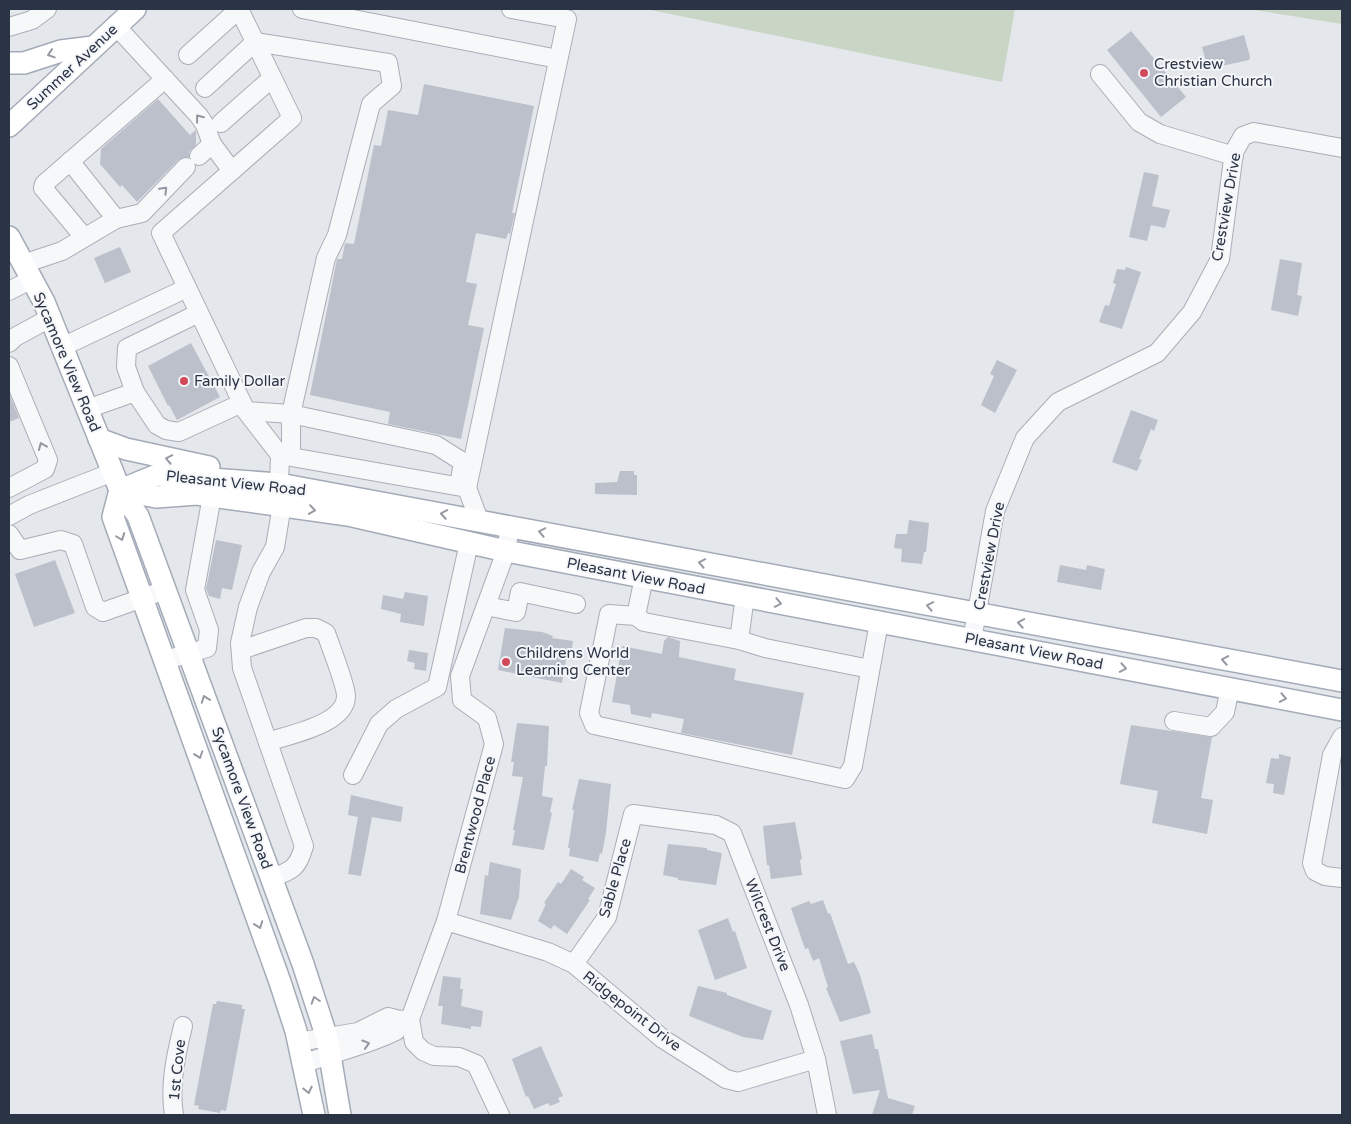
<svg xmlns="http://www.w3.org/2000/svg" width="1351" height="1124" font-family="'Varela Round',sans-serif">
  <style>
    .green { fill: #c9d6c5 }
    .building { fill: #bbc0ca }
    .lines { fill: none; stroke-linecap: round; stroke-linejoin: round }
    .minor-casing { stroke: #a9aeb7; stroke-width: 20 }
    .major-casing { stroke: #a3abb8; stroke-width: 24 }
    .minor { stroke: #f7f8fa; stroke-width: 18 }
    .major { stroke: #fff; stroke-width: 21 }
    .oneway { stroke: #959aa2 }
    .oneway2 { stroke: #9196a0 }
    .poi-dot { fill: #d1495b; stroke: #f4f6f9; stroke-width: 2 }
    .labels { text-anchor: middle; stroke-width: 4; stroke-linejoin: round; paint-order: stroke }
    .poi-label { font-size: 15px; fill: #2b3445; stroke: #f4f6f9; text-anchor: start }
    .street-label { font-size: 15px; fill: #2b3445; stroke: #f4f6f9 }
  </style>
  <rect width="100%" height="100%" fill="#e4e7ec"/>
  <g class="green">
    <polygon points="646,9 1015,9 1002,82"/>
    <polygon points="1248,9 1342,9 1342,24"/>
  </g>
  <g class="building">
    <polygon points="1131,31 1186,97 1161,117 1107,50"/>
    <polygon points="1244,35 1250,57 1249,60 1208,69 1202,47"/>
    <polygon points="424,84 534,106 512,213 515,213 510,234 508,233 506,239 476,233 466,282 477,284 468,325 484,328 461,439 388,424 390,412 310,395 337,259 342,259 345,243 354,244 374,145 381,146 388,110 418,115"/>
    <polygon points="158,99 190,135 196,130 196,145 189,152 189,157 178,160 137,202 122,185 120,187 100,164 101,149"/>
    <polygon points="1144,172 1159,175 1152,206 1170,210 1165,228 1151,225 1147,241 1129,237"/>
    <polygon points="120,247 131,272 105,283 94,258"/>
    <polygon points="1280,259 1302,263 1297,295 1302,296 1298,316 1271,310"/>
    <polygon points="1126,267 1141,272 1122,329 1099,322 1105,305 1109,306 1116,284 1113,283 1117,269 1125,270"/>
    <polygon points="191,343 220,397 177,420 169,405 168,406 148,366"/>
    <polygon points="997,360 1017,370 995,413 981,405 994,376 990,374"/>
    <polygon points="9,393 19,418 9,422"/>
    <polygon points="1131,410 1158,420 1154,431 1151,429 1139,459 1142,460 1137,471 1112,462"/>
    <polygon points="620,471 634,471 634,475 637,475 637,495 595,494 595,483 617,482"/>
    <polygon points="909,520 929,523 926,552 924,552 922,564 901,562 902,549 894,548 896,534 907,534"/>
    <polygon points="216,540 242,545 232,590 222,588 220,599 209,596 206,589"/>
    <polygon points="55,560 75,613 34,627 15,574"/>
    <polygon points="1060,565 1086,570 1087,565 1105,569 1101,590 1057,582"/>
    <polygon points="405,592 428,596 424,626 400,622 401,614 381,609 383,595 403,599"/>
    <polygon points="505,628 542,632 553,636 552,638 573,641 570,660 566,660 562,683 498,670"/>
    <polygon points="668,637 680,641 679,657 736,669 734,680 804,693 792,755 681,733 684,719 652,713 651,718 631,714 630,705 612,702 622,646 662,654 664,641"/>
    <polygon points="409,650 428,653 426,671 414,669 415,663 407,661"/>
    <polygon points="517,723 549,726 547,766 545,766 542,796 553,798 550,812 552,813 544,850 512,845 515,830 513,830 523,777 512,776 514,762 511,762"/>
    <polygon points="1131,725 1212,737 1201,798 1213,800 1207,834 1152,823 1158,791 1120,784"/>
    <polygon points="1279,754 1291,757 1284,795 1273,793 1274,784 1266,783 1271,758 1279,759"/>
    <polygon points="579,779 611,784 606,832 602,854 600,853 598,862 569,856 570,848 568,848 574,810 572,810"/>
    <polygon points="351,795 403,807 401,822 372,817 361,876 348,874 358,817 348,815"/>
    <polygon points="795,822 802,859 800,860 802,875 771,879 769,865 767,865 763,826"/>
    <polygon points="668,844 707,848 707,850 722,853 716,885 678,880 678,878 663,875"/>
    <polygon points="490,862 521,869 519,897 511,920 480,914 485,875 488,876"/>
    <polygon points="571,869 584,877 582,880 595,888 588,899 590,900 567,934 554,925 551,929 538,921 546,904 544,903 558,882 561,884"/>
    <polygon points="823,900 828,914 830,913 848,964 854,962 860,975 871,1013 840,1022 826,988 828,987 819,958 813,961 808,948 805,949 791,908 809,901 811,904"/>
    <polygon points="728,918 733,932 735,931 747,968 715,980 698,930"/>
    <polygon points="443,976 461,978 460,989 463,989 461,1006 483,1011 481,1027 471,1026 471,1029 441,1024 443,1006 438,1006"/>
    <polygon points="698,986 727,993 727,995 772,1011 763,1040 743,1037 689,1016"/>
    <polygon points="217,1001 242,1005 242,1009 245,1009 226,1111 221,1110 220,1113 198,1109 199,1106 194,1105 213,1004 216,1004"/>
    <polygon points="872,1034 875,1049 878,1049 888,1098 915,1106 912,1115 872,1115 880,1090 853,1094 840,1041"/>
    <polygon points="541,1046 563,1096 558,1098 560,1102 550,1106 548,1103 534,1109 528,1096 526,1097 512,1059"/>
  </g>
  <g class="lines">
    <g class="minor-casing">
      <g id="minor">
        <path d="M239,9L292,118L161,233L246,411L280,455L279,484L282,505L275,547L261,572L248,607L240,643L242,668L304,846C298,868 292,871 271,878"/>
        <polyline points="302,9 558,59"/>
        <polyline points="116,26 199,116 205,125 212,144 232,171"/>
        <polyline points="9,27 32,20 47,9"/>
        <polyline points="188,55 239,9"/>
        <polyline points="1100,74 1139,122 1160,134 1234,156"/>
        <polyline points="205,88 255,42 388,63 392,86 371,104 337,235 326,258 291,414 436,445 463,462 459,486"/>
        <polyline points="221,123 272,78"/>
        <polyline points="199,156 212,144"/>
        <polyline points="70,161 116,219"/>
        <polyline points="84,237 43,188 44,184 165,79"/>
        <polyline points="23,264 62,251 116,219 142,213 186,167"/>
        <polyline points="9,291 32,279"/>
        <polyline points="9,343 15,337 50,318"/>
        <polyline points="62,347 187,288"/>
        <polyline points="9,366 48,460 45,469 9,488"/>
        <polyline points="135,392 126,367 127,348 199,313"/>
        <polyline points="87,409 135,392 157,425 166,430 179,432 242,403"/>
        <polyline points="246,411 291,414 291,455"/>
        <polyline points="280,455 467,488 567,19 511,9"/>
        <polyline points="467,488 479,520"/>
        <polyline points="9,516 29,505 113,472"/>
        <polyline points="9,534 20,550 61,540 73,544 95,607 103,612 165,590"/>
        <polyline points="644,577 636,616 609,614 589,713 594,725 845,779 853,766 879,622"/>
        <polyline points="486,606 516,612 520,592 576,604"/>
        <polyline points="636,616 644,622 739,640 745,596"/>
        <polyline points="739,640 765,648 870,669"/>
        <polyline points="972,640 995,511 1025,438 1058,402 1157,353 1192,312 1220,259 1234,152 1243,136 1254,132 1342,148"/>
        <path d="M241,650L306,628H316L326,633C330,645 346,685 346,696C346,724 291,734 268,742"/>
        <polyline points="166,660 207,648 209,630 195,590 212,496"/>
        <polyline points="1174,721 1211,727 1225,712 1230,688"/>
        <polyline points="1342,737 1332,755 1312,863 1315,871 1325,876 1342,878"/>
        <polyline points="353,775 379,724 396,709 437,687 469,543"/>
        <polyline points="446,921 548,952 574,964 663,1039 726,1079 738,1082 816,1059"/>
        <polyline points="574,964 607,917 633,814 716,825 732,833 799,1005 816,1059 827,1115"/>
        <polyline points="410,1019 414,1042 423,1051 434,1056 459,1057 476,1064 500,1115"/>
        <polyline points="298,1042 358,1032 388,1017 399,1020 410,1019 446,921 494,744 487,718 462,700 460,676 506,551 510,526"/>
        <path d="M303,1064C334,1052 366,1046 396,1031L399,1020"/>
        <path d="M174,1115C169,1085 176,1055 183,1026"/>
      </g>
    </g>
    <g class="major-casing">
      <g id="major">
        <polyline points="9,63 24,63 61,51 93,47"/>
        <polyline points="9,126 135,9"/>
        <polyline points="9,237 44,302 120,490 138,516 303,964 327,1038 340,1115"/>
        <polyline points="99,439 126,449 209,467"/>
        <polyline points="120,490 157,475 279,484 1342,681"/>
        <polyline points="120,490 156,497 197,494 348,515 506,551 1342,710"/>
        <polyline points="120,490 113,517 280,982 296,1031 314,1115"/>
      </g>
    </g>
    <use href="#minor" class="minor"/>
    <use href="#major" class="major"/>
  </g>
  <defs><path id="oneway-chevron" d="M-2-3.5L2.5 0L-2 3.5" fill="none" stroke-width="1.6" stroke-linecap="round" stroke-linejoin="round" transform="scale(1.25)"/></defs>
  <g class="oneway">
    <use href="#oneway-chevron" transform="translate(51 54) rotate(162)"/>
    <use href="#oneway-chevron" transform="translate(169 459) rotate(-169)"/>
    <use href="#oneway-chevron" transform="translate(312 510) rotate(8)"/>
    <use href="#oneway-chevron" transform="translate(444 514) rotate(-170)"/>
    <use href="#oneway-chevron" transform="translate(542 532) rotate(-169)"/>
    <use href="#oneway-chevron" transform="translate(121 537) rotate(69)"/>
    <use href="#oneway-chevron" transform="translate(702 563) rotate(-169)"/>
    <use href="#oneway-chevron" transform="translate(778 603) rotate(11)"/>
    <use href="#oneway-chevron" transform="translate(930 606) rotate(-169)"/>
    <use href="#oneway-chevron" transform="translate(1021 623) rotate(-170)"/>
    <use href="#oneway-chevron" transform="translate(1225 660) rotate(-170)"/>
    <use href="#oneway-chevron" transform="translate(1123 668) rotate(11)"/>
    <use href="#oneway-chevron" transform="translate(1283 698) rotate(11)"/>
    <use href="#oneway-chevron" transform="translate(205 699) rotate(-110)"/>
    <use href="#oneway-chevron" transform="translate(199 755) rotate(71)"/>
    <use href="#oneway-chevron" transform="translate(259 925) rotate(70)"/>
    <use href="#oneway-chevron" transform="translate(315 1000) rotate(-108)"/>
    <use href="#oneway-chevron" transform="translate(308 1090) rotate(78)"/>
  </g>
  <g class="oneway2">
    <use href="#oneway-chevron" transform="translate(199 118) rotate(-128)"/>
    <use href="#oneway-chevron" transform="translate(164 190) rotate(-46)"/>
    <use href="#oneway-chevron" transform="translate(42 446) rotate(-113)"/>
    <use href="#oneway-chevron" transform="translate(366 1044) rotate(-17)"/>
  </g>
  <g class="poi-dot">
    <circle cx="1144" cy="73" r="5"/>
    <circle cx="184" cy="381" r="5"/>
    <circle cx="506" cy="662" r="5"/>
  </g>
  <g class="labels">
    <g class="poi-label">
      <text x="1154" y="69">Crestview<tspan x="1154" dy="17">Christian Church</tspan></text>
      <text x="194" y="386">Family Dollar</text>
      <text x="516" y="658">Childrens World<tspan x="516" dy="17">Learning Center</tspan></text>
    </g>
    <g class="street-label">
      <text transform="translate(72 67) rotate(-43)" y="5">Summer Avenue</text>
      <text transform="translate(1226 207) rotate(-80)" y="5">Crestview Drive</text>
      <text transform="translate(67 362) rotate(67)" y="5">Sycamore View Road</text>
      <text transform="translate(236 483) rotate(6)" y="5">Pleasant View Road</text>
      <text transform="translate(989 556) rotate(-79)" y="5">Crestview Drive</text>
      <text transform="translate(636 576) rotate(11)" y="5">Pleasant View Road</text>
      <text transform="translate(1034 651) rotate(11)" y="5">Pleasant View Road</text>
      <text transform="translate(242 798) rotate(70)" y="5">Sycamore View Road</text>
      <text transform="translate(475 815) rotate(-75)" y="5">Brentwood Place</text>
      <text transform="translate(615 878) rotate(-74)" y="5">Sable Place</text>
      <text transform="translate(768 925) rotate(68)" y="5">Wilcrest Drive</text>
      <text transform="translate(632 1011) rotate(38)" y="5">Ridgepoint Drive</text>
      <text transform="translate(177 1070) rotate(-84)" y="5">1st Cove</text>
    </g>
  </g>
  <rect width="1351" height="1124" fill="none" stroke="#2b3445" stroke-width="20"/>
</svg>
